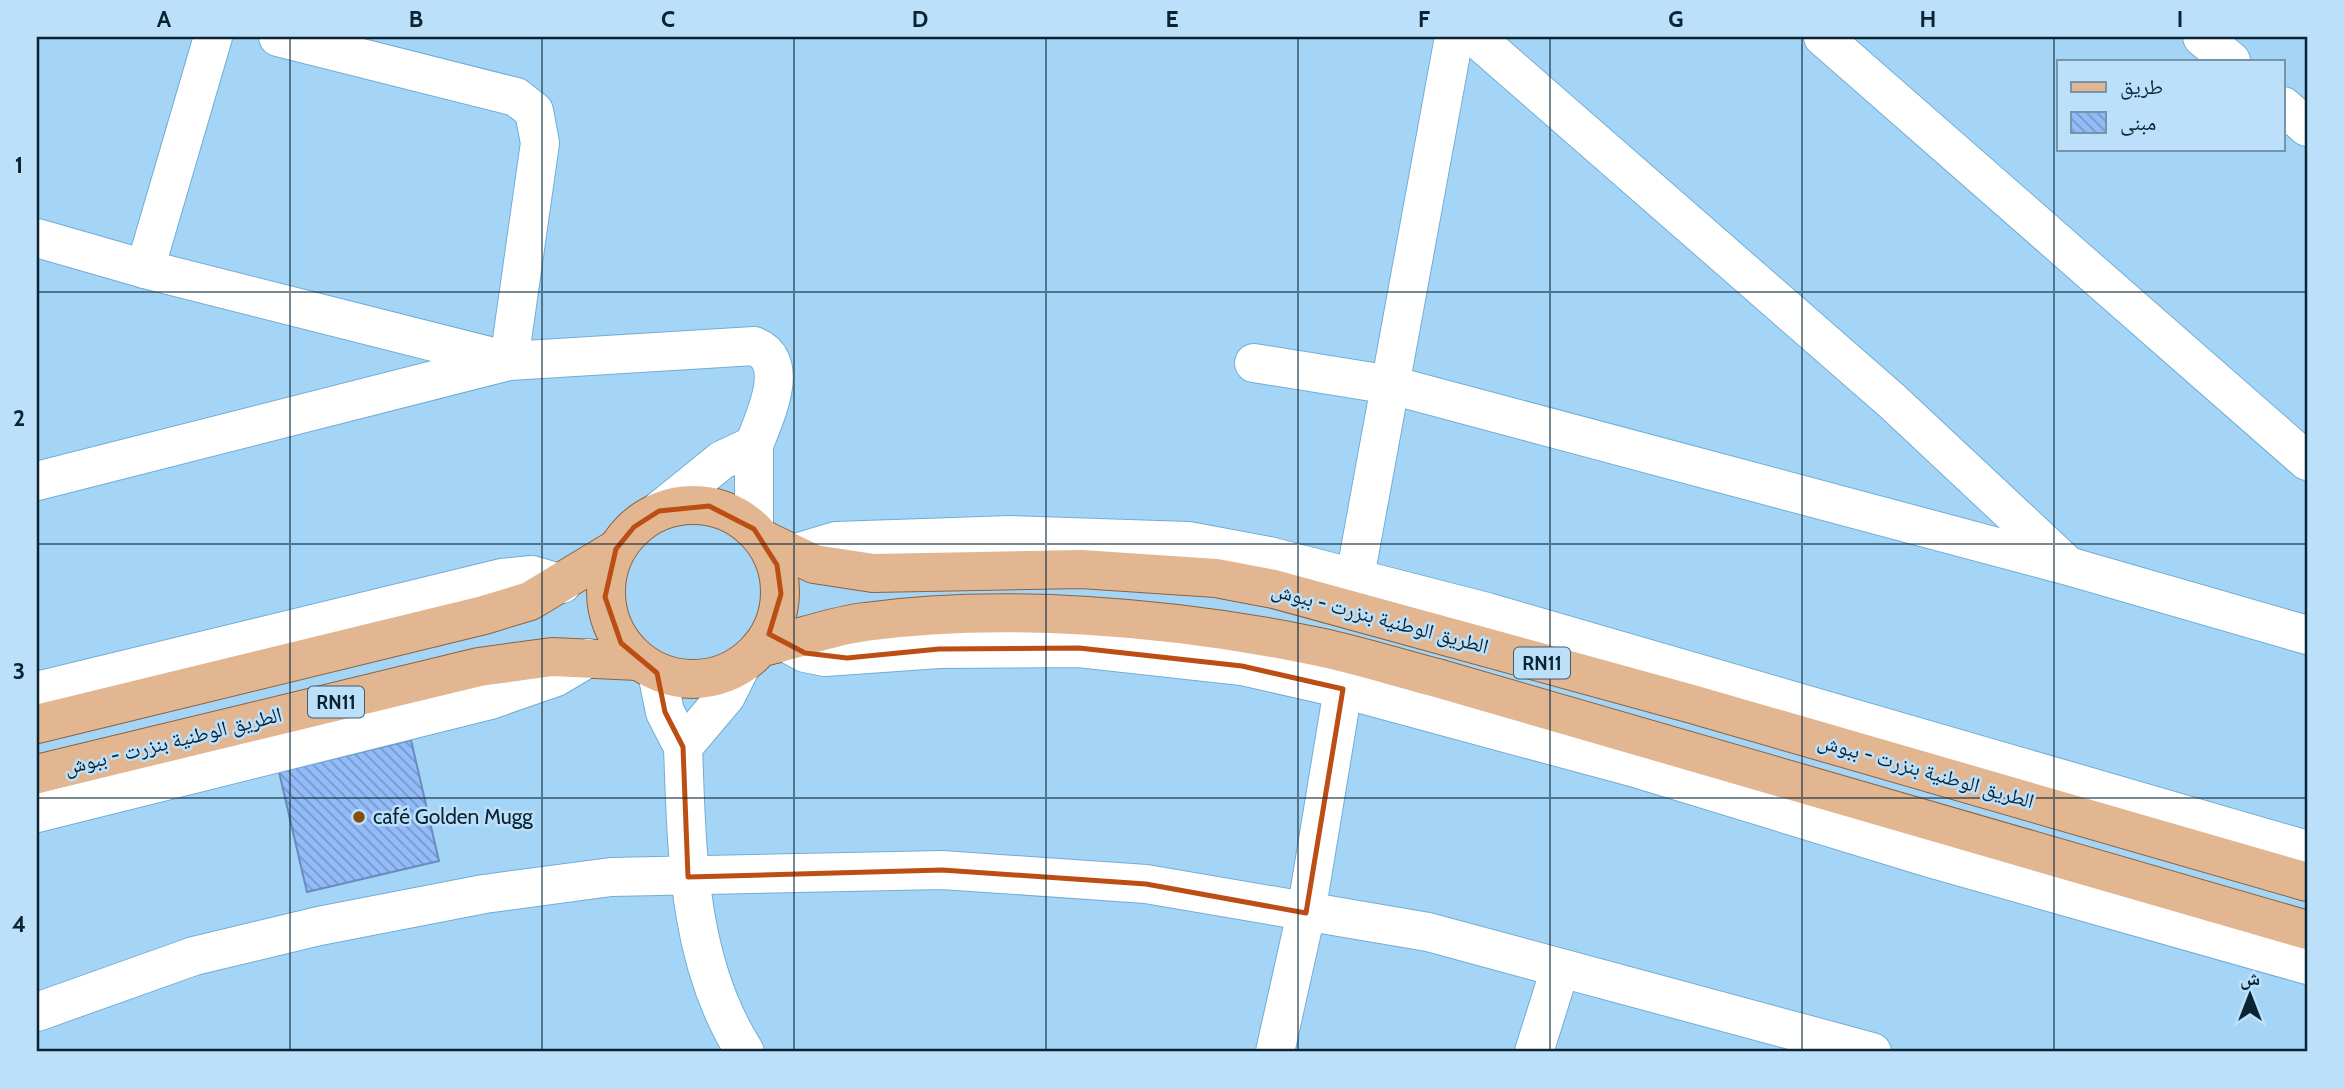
<svg xmlns="http://www.w3.org/2000/svg" width="2344" height="1089" font-family="Cabin,'Noto Naskh Arabic',sans-serif">
  <style>
    .building { fill: url(#building-back-hatch); stroke: #6a8bbd; stroke-width: 2 }
    .lines { fill: none; stroke-linecap: round; stroke-linejoin: round }
    .street-casing { stroke: #72add5; stroke-width: 40 }
    .primary-casing { stroke: #8a6340; stroke-width: 40 }
    .street { stroke: #fff; stroke-width: 38 }
    .primary { stroke: #e2b691; stroke-width: 38 }
    .marked { fill: none; stroke: #bc4e14; stroke-width: 5; stroke-linejoin: round }
    .grid { fill: none; stroke: #0b2434; stroke-width: 2; stroke-opacity: 0.55 }
    .poi-dot { fill: #884b0c; stroke: #bce0f9; stroke-width: 2.5 }
    .labels { text-anchor: middle; stroke-width: 5; stroke-linejoin: round; paint-order: stroke }
    .shield { fill: #bce0f9; stroke: #405c6f; stroke-width: 2 }
    .shield-label { font-size: 19px; font-weight: bold; fill: #0b2434 }
    .street-label { font-size: 21px; fill: #0b2434; stroke: #bce0f9 }
    .poi-label { font-size: 21px; fill: #0b2434; stroke: #bce0f9; text-anchor: start }
    .neatline { fill: none; stroke: #0b2434; stroke-width: 2.5 }
    .grid-label { font-size: 23px; text-anchor: middle; font-weight: bold; fill: #0b2434 }
  </style>
  <defs>
    <pattern id="building-back-hatch" width="6" height="6" patternUnits="userSpaceOnUse" patternTransform="scale(1.75)"><rect width="6" height="6" fill="#92bbf8"/><path d="M-1 5l2 2M0 0l6 6M5-1l2 2" fill="none" stroke="#7598ca"/></pattern>
  </defs>
  <rect width="100%" height="100%" fill="#a5d5f6"/>
  <polygon class="building" points="411,740 439,861 307,892 279,772"/>
  <g class="lines">
    <g class="street-casing">
      <g id="street">
        <polyline points="1475,37 1892,401 2064,562"/>
        <polyline points="1823,37 2307,461"/>
        <polyline points="2202,37 2231,61"/>
        <polyline points="2283,106 2307,127"/>
        <polyline points="37,238 145,269 509,361 540,143 534,111 516,97 278,37"/>
        <polyline points="145,269 213,37"/>
        <polyline points="1254,363 1391,385 2068,566 2307,635"/>
        <path d="M37,481L509,361L754,346C793,361 764,418 754,445"/>
        <polyline points="659,511 722,460 754,445 754,529"/>
        <polyline points="793,554 836,541 1011,535 1188,541 1269,556 1487,612 2307,850"/>
        <polyline points="1355,577 1454,37"/>
        <polyline points="785,642 805,653 825,657 939,649 1079,648 1242,666 1343,689 1639,769 1930,858 2307,965"/>
        <polyline points="657,673 665,712 683,747 726,696 741,666"/>
        <polyline points="37,691 502,578 532,575 562,584"/>
        <path d="M683,747C687,851 687,961 745,1052"/>
        <polyline points="37,813 490,700 556,677 588,658"/>
        <polyline points="37,1012 194,956 319,926 484,894 611,877 942,870 1146,884 1428,932 1872,1052"/>
        <polyline points="1275,1052 1306,913 1343,689"/>
        <polyline points="1534,1052 1560,969"/>
      </g>
    </g>
    <g class="primary-casing">
      <g id="primary">
        <circle cx="693" cy="592" r="87"/>
        <polyline points="764,540 814,564 873,573 1081,569 1216,578 1274,589 1692,704 2307,882"/>
        <path d="M762,647C797,640 830,626 865,622C1003,603 1172,617 1309,645C1352,653 1394,667 1437,678L2307,930"/>
        <polyline points="37,724 484,615 530,601 616,549"/>
        <polyline points="37,774 479,667 552,657 638,661"/>
      </g>
    </g>
    <use href="#street" class="street"/>
    <use href="#primary" class="primary"/>
  </g>
  <path class="marked" d="M709,506L754,529L777,565L781,594L769,634L805,653L847,658L939,649L1079,648L1242,666L1343,689L1306,913L1146,884L942,870L688,877L683,747L665,712L657,673L621,643L605,597L616,549L634,527L659,511Z"/>
  <path class="grid" d="M290,37V1052M542,37V1052M794,37V1052M1046,37V1052M1298,37V1052M1550,37V1052M1802,37V1052M2054,37V1052M37,292H2307M37,544H2307M37,798H2307"/>
  <circle class="poi-dot" cx="359" cy="817" r="7"/>
  <g class="labels">
    <g class="shield">
      <rect x="1514" y="647.5" width="56" height="31" rx="5"/>
      <rect x="308" y="686.5" width="56" height="31" rx="5"/>
    </g>
    <g class="shield-label">
      <text x="1542" y="670">RN11</text>
      <text x="336" y="709">RN11</text>
    </g>
    <g class="street-label">
      <text transform="translate(1380 618) rotate(15)" y="7">الطريق الوطنية بنزرت - ببوش</text>
      <text transform="translate(173 741) rotate(-14)" y="7">الطريق الوطنية بنزرت - ببوش</text>
      <text transform="translate(1926 771) rotate(16)" y="7">الطريق الوطنية بنزرت - ببوش</text>
    </g>
    <g class="poi-label">
      <text x="373" y="824">café Golden Mugg</text>
    </g>
  </g>
  <rect width="2344" height="1089" fill="none" stroke="#bce0f9" stroke-width="77"/>
  <rect x="2057" y="60" width="228" height="91" fill="#bce0f9" stroke="#7595aa" stroke-width="2"/>
  <rect x="2071" y="82" width="35" height="10" fill="#e2b691" stroke="#7595aa" stroke-width="2"/>
  <text x="2120" y="94" font-size="21" fill="#0b2434">طريق</text>
  <rect x="2071" y="112" width="35" height="21" fill="url(#building-back-hatch)" stroke="#7595aa" stroke-width="2"/>
  <text x="2120" y="130" font-size="21" fill="#0b2434">مبنى</text>
  <g transform="translate(2250 995)" stroke="#bce0f9" stroke-width="5" paint-order="stroke">
  <path d="M0-5L12 26L0 18L-12 26Z" fill="#0b2434"/>
  <text y="-10" font-size="19" font-weight="bold" text-anchor="middle" fill="#0b2434">ش</text>
  </g>
  <rect x="38" y="38" width="2268" height="1012" class="neatline"/>
  <g class="grid-label">
    <text x="164" y="27">A</text>
    <text x="416" y="27">B</text>
    <text x="668" y="27">C</text>
    <text x="920" y="27">D</text>
    <text x="1172" y="27">E</text>
    <text x="1424" y="27">F</text>
    <text x="1676" y="27">G</text>
    <text x="1928" y="27">H</text>
    <text x="2180" y="27">I</text>
    <text x="19" y="173">1</text>
    <text x="19" y="426">2</text>
    <text x="19" y="679">3</text>
    <text x="19" y="932">4</text>
  </g>
</svg>
